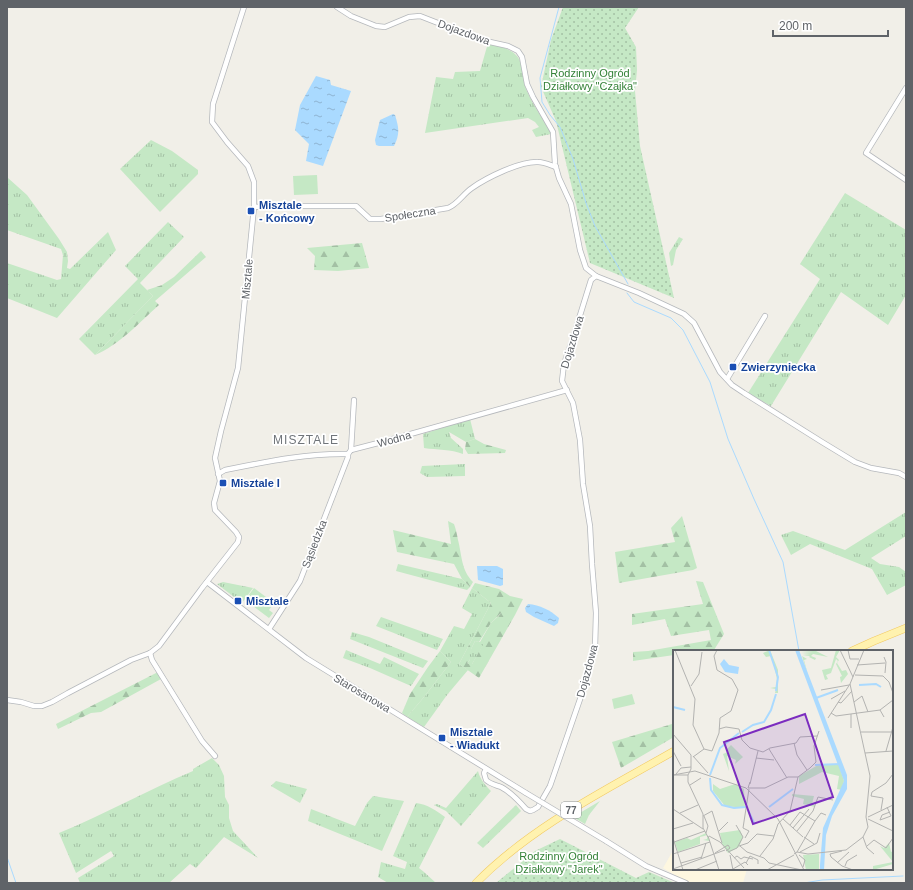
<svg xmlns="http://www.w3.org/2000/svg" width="913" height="890" font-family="Helvetica,sans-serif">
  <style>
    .commercial { fill: #fef7e0 }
    .grass { fill: url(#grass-tufts) }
    .forest { fill: url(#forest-firs); fill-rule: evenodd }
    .garden { fill: url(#garden-dots) }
    .pitch { fill: #c5e8c5 }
    .water { fill: url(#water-ripples) }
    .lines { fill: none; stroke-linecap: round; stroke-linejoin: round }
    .stream { stroke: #aadaff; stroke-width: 1 }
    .street-casing { stroke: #b5b8bc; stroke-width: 6 }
    .primary-casing { stroke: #f2c960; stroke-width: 8 }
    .street { stroke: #fff; stroke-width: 4.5 }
    .primary { stroke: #fff2af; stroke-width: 7 }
    .street-bridge-casing { stroke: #b5b8bc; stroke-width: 6; stroke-linecap: butt }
    .street-bridge { stroke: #fff; stroke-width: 4.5 }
    .transit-dot { fill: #1a4fb4; stroke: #fff; stroke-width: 1.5 }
    .labels { text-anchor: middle; stroke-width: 3.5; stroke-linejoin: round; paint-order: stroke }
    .shield { fill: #fff; stroke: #8f9295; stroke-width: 1 }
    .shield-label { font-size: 10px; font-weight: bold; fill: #5f6368 }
    .street-label { font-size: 11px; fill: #5f6368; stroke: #fff }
    .park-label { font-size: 11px; fill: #348238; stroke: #fff }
    .transit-label { font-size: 11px; font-weight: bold; fill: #164399; stroke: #fff; text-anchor: start }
    .neighbourhood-label { font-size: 12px; letter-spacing: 1px; fill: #70757a; stroke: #fff }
    .inset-river { fill: none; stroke: #aadaff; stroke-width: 2 }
    .inset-road { fill: none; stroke: #b3b3b1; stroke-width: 1 }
    .view { fill: #7b2cbf; fill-opacity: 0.15; stroke: #7b2cbf; stroke-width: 2 }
    .inset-edge { fill: none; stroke: #5f6368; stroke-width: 2 }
  </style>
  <defs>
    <pattern id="grass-tufts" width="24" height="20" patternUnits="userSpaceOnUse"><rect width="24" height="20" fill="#c5e8c5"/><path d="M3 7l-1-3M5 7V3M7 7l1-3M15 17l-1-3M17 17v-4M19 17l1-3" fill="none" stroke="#a3c0a4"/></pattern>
    <pattern id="forest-firs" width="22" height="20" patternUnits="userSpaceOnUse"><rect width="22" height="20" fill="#c5e8c5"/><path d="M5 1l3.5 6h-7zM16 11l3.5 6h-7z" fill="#a3c0a4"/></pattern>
    <pattern id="garden-dots" width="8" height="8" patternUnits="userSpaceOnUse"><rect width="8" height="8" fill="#c5e8c5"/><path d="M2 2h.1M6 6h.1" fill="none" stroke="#a3c0a4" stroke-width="1.8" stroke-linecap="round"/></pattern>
    <pattern id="water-ripples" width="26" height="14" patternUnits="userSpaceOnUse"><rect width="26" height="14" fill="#aadaff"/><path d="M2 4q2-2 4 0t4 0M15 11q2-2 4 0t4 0" fill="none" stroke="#8eb4d2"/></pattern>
  </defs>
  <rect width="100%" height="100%" fill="#f1efe8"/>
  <polygon class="commercial" points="674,849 674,869 747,869 743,883 692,883 683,880 663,868"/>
  <g class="grass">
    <path d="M488,43C497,46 510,48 516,55C525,64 522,80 527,91C533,106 544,119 551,134L536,137L532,130L539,127L535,122L528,118L425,133L436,77L453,79L455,72L480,71Z"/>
    <polygon points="151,140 172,151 198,170 198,174 160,212 120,169"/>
    <polygon points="8,178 27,195 59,239 67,252 68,261 67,268 70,269 108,232 116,250 57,318 7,298 7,263 57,280 61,279 63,255 61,249 7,230 7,180"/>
    <polygon points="845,193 906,230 906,295 888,325 841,292 771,406 748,393 820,279 800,264"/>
    <polygon points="168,222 184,237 140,283 153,296 95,355 79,339 138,279 125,266"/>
    <polygon points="679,237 683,239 676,250 673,265 671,266 669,253"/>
    <path d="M470,419L475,439L466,442L449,432L451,438L463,449V454C451,449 437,450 424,448L423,434Z"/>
    <polygon points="465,464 465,476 427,477 420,473 422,466"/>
    <polygon points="906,512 906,536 871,558 880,564 899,567 906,572 906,585 887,595 872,569 810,544 791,555 781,535 793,531 845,550"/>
    <polygon points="398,564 462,579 470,587 467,590 396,571"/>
    <polygon points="223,582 253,588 242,603 217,584"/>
    <polygon points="472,588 491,603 459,664 468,670 447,695 424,727 407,717 424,697 451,662 440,651 454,626 464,629 472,614 462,608"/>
    <polygon points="503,612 472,664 469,664 467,663 470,660 468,657 472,647 475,641 480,642 491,623"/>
    <polygon points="381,617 443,639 437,650 376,626"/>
    <polygon points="352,632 369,637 428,661 423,668 350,639"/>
    <polygon points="346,650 380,664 384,657 419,674 411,686 370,668 343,658"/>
    <path d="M212,758L219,765L224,776L225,797L229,805V818L233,831L258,858L224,837L196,868L190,864L169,883H80L78,878L114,856L111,851L76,873L59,833C105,814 148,790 193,771V769Z"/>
    <path d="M478,771C480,779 485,785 491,791L461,826L446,811L434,805L437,804L446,808Z"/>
    <polygon points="276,781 307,789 300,803 271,786"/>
    <polygon points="373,796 404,801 382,851 308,821 311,809 355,826 367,803"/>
    <polygon points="600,801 589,815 585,824 573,817"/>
    <path d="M416,803C427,804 437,811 445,817L419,868L424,872L436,883H388L378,877L381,862L405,869L407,862L393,856Z"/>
  </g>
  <g class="forest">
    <polygon points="362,243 369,268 338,271 314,270 315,256 307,248"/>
    <path d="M201,251L206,257L155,301L159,305C140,322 119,345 95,355L153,296L147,290L162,285L174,277Z"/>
    <polygon points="475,439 484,444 506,450 505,453 468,454 465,449 466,442"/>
    <polygon points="682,516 697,568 693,570 619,583 615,552 675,542 671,528"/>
    <path d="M448,521L454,524C456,529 457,535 458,540C462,555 461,570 473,582L470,587L462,579L454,564L397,552L393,530L451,544Z"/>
    <polygon points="696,581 703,582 724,634 714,650 704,651 674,651 674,655 633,661 633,652 648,651 711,640 709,630 671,636 665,619 632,625 632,614 703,604"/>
    <path d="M475,583L499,589L510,596L523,599L515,615L479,678L459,664L491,603L472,588ZM501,613L472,664H469L467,663L470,660L469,657L472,647L475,641L479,642L491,623Z"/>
    <polygon points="440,651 451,662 424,697 407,717 402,713 410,694 428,667"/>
    <polygon points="158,672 161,679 101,712 91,713 58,729 56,724"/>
    <polygon points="672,724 674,730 674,737 621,768 612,742"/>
    <polygon points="516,805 521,811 483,848 477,843"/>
  </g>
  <g class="garden">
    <polygon points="563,7 639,7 625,28 636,47 637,70 635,91 640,146 674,298 590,263 556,121 541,87 551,40"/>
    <polygon points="560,839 636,878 649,872 675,883 496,883 535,851"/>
  </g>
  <g class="pitch">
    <polygon points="317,175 318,194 294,195 293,176"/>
    <polygon points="254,588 274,603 269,610 273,613 269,618 245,600"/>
    <polygon points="632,694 635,704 614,709 612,699"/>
  </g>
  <g class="water">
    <polygon points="316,76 330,80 331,85 351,91 323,166 306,161 309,144 295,130 300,105"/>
    <path d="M393,114L395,115C399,128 400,134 394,146H379L376,145L375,140L380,120Z"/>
    <polygon points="477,566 497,566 503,569 503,585 500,586 478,580"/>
    <path d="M528,604C540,605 550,610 559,618L558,623L554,626L534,617L526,612L525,608Z"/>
  </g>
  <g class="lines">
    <g class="stream">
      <polyline points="559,7 540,78 542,102 550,115 560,127 573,159 586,203 595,226 628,284"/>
      <polyline points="627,293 634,302 671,318 683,330 710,382 728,439 754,499 783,562 799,651"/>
      <polyline points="7,857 16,883"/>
      <polyline points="804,883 822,880 903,876"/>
    </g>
    <g class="street-casing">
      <g id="street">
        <path d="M337,7L351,16L376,26L385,27L409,17L420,16L461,32L481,40L508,46L518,51L522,57L527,84L533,97L553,132L555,164L559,178L571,204L580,250L586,268L596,276L591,280L572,341L564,364L562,381L573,403L580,440L583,484L590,526L592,564L596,613L595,648L587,679L550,786L538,807L533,810L530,811L526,809C519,801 511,792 501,787C496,785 490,784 486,780L484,773L486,769"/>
        <polyline points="906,88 866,153 906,180"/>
        <path d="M254,207L274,206H356L370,219H381L448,208C458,204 463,194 472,188C486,178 520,161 538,162C544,162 550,165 556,167"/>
        <polyline points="596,276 639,293 684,314 694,323 720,372 732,385 744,393 822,442 855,462 871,468 899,473 906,477"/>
        <polyline points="727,379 765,316"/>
        <polyline points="351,450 354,400"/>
        <path d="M218,474L225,470C265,462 306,453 348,454L351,450L382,442L567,390"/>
        <polyline points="207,582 306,658 526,793"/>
        <polyline points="269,629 300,581 348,457 348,454"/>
        <polyline points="150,653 152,660 202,741 215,756"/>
        <polyline points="7,700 21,702 34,706 42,706 52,702 68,693 131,660 150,653 159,646 202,588 238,542 239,537 236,532 215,510 214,503 220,481 215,458 221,431 238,368 254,207 254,182 248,166 227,142 212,122 213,104 244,7"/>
        <polyline points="606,841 646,866 686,883"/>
      </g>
    </g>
    <g class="primary-casing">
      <g id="primary">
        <polyline points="852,651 874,641 906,628"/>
        <path d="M476,883C532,826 606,790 674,751"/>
      </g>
    </g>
    <use href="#street" class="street"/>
    <use href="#primary" class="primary"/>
    <g class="street-bridge-casing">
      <polyline id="street-bridge" points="526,793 606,841"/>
    </g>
    <use href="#street-bridge" class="street-bridge"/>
  </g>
  <g class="transit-dot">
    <rect x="247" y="207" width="8" height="8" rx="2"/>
    <rect x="729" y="363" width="8" height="8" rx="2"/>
    <rect x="219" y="479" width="8" height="8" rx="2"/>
    <rect x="234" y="597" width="8" height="8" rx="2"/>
    <rect x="438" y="734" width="8" height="8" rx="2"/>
  </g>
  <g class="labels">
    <rect class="shield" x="561" y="802" width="20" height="16" rx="3"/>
    <g class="shield-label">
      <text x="571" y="814">77</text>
    </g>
    <g class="street-label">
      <text transform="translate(464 32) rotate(20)" y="4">Dojazdowa</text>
      <text transform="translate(410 214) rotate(-9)" y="4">Społeczna</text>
      <text transform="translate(247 279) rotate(-85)" y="4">Misztale</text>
      <text transform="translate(572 342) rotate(-73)" y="4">Dojazdowa</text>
      <text transform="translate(394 439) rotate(-16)" y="4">Wodna</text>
      <text transform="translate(314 544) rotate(-69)" y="4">Sąsiedzka</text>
      <text transform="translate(587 671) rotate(-75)" y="4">Dojazdowa</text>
      <text transform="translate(362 693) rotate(31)" y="4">Starosanowa</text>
    </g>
    <g class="park-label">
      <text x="590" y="77">Rodzinny Ogród<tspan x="590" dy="13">Działkowy "Czajka"</tspan></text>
      <text x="559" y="860">Rodzinny Ogród<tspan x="559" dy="13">Działkowy "Jarek"</tspan></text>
    </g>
    <g class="transit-label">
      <text x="259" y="209">Misztale<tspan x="259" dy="13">- Końcowy</tspan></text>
      <text x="741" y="371">Zwierzyniecka</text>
      <text x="231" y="487">Misztale I</text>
      <text x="246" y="605">Misztale</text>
      <text x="450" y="736">Misztale<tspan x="450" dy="13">- Wiadukt</tspan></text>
    </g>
    <g class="neighbourhood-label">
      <text x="306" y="444">MISZTALE</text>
    </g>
  </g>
  <g transform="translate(673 650)">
    <rect width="220" height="220" fill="#f1efe8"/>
    <path d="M97,0L105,20V43H102L103,39L97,38L103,37L104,29L100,11L98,6L93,7L90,3ZM141,0L155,7L140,4L138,6L143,8L142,10L136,7L134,9L131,10L135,25L129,6L134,9L137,6L129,5L138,4L128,3L140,2L128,1ZM163,0H167L163,7L166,10L164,13L169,21L173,20L175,24L168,33L167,27L169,26L163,14L165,11L163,9L158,23L153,25L155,29L152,30L149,20L158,18ZM58,95L70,107L62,114L63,110L54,106L56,121L50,104L55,102L53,100ZM119,144L141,146L139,154L142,155V157L130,154L131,149L119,146ZM67,180L70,187L66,197L55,203L49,194L47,183ZM216,193L218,202L220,201V214L200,220V216L220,212L207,196L211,198Z" fill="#c5e8c5"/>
    <path d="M33,183L37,191L30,190L34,189V185L31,186L27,187V194L5,202L2,192L14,188L18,190Z" fill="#c5e8c5"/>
    <path d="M145,115H166L171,131L169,140L164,139L166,126L149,122L126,134V126ZM40,134L47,139L62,134L71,139L72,158L52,156L40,141ZM146,204V220H133L130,205Z" fill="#c5e8c5"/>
    <path d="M122,0H126L174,125V139L159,166L153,185L151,220H147V215L150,178L171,131ZM51,9L56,15L66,17L65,24L52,22L47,14Z" fill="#aadaff"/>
    <path class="inset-river" d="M96,0L105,27L103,41M186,35L203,34L208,37M143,48L165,40M0,57L12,60M69,82L80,75L91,72L98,60L103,44M142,115L167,114M37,125L47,98L66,83M37,128L38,140L49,155L61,158L73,157M96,157L120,139M75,160L81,173"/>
    <path class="inset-road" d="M2,0L22,49L20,75L31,99M167,0L180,27M175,0L177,9H186M191,0L177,34L197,126L193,167M211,7L213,12L212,23M184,15L212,13M182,25L210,26L216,32L220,43M18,36L26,24L29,2M148,40L176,35M158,49L172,41M165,52L168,53L179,41M181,52L189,46L195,62M207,60L220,50M158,63L163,66L207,60L211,67M178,64V78M155,68L177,34M46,79L53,77L66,79L69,90L77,98L90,102L97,98L123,93L127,87L144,86M188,82H219M0,84L18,105V119L15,125H1M121,93L124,105L134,120M31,99L39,101L46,83L47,68L58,61L65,40L59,29L44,20L41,6L44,0M96,99L114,128M0,101L8,116M213,101L220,77M192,103L220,101M20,106L35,123M20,107L31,99M83,108L101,110M3,124L8,118L18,117M0,125L22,121L73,138L105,169L131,220M15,125V132L30,164V178L35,187M77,132L75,138H92L115,127H125L137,118L143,112L141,96L146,81M77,134L85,101M17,135L28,128M198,146L199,142L213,133L220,124M198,146L210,148L208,160M0,159L30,179M7,163L25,155M30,166L39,161L49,193M31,166L35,176L33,183M195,167L220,155M110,169L130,187M195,169L220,181M207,170L218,166L214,157M207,170L209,165L217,162M117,175L127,162L142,171M120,178L136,159M0,179L20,173M46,181L55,172M124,181L140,161L145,147L160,150M35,186L46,220M36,186L47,192L71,218M131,187L141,194M190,187L194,198L201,204M0,188L10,220M72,188L76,181L70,178L76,139M1,192L32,181M66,196L75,193L84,184L101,186M67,196L74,202L91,208L96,213L129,220M194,196L201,190L213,198L220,188M169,201L157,204L158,207L169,216L180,220M55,202L64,198L70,187L63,175M124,202L142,171L148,163L153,165M127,202L144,193L147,183M42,203L55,195L57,198L53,201M0,204L37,192M121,204L124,202L135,204L173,200L190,187L195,177L193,167M57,205L60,220M126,205L132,210L130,217M87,206L100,189L105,174L117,161L125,127M61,208L64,206L68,209L71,207L80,209M28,209L33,193M8,213L29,207M73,213L77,206L85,210V214M164,213L176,202M172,216L174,211L184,205M0,219L52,200M60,219L72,212L75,215M22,220L44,211M94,220L121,205"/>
    <path class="view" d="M132,64L160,147L80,174L51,92Z"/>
    <rect width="220" height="220" class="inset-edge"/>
  </g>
  <rect width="913" height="890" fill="none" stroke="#5f6368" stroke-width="16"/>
  <path d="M773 30v6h115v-6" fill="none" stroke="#5f6368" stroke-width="2"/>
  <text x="779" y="30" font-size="12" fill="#5f6368" stroke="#ffffff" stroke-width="3" paint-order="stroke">200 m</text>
</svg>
